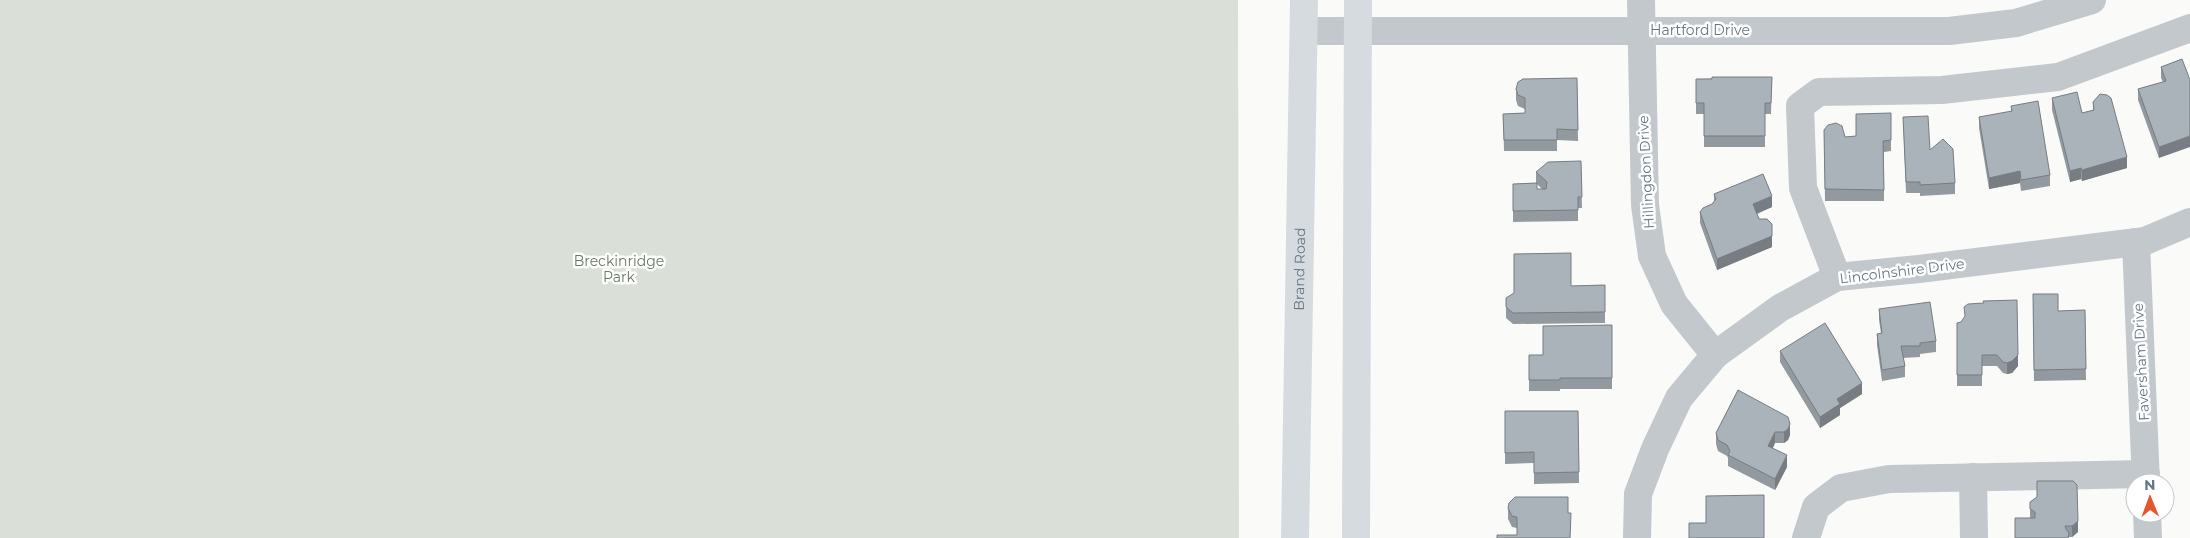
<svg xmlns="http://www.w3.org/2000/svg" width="2190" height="538" font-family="Montserrat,sans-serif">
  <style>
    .green { fill: #dadfd7 }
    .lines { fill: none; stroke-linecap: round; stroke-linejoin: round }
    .minor { stroke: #c3c8cc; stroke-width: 28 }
    .major { stroke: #d6dbdf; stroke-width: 28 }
    .wall { fill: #929a9f; fill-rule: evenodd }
    .shaded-wall { fill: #777d82 }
    .building { fill: #aab3b9; stroke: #777d82 }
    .labels { text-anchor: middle; stroke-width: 5; stroke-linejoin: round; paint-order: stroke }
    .street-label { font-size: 14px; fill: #657683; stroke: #fff }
    .park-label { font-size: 14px; fill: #687a64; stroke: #fff }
  </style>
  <rect width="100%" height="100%" fill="#fafaf8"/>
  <polygon class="green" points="0,0 1238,0 1239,538 0,538"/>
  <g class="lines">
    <g class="minor">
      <polyline points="1641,0 1645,205 1652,256 1674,304 1715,355"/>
      <polyline points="1305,31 1949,31 2016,23 2092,0"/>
      <polyline points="2136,242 2146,483"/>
      <polyline points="1837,277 1803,188 1800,106 1819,92 1942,90 2058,77 2190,28"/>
      <polyline points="1973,477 1974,538"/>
      <polyline points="2147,513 2148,538"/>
      <polyline points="1637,538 1638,494 1655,449 1679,398 1715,355 1780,308 1837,277 1919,269 2145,241 2190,222"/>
      <polyline points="1806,538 1816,507 1841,488 1889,479 2146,474"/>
    </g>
    <g class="major">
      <path id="s1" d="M1295,538L1304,0"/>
      <polyline points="1356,538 1358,0"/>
    </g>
  </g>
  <g class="wall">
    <polygon points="2182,59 2159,158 2138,100 2138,89 2163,82 2161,78 2161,67"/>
    <polygon points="1772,77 1771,114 1765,114 1765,147 1704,147 1704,114 1696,114 1696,79"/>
    <polygon points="1577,78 1578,141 1557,140 1557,151 1504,151 1503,114 1525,113 1525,109 1518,106 1516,100 1516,89"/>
    <polygon points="2052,98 2082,113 2093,110 2093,102 2127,168 2082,181 2081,179 2070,182 2052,110"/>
    <polygon points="2011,106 2050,175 2050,186 2021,191 2020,183 1989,189 1979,128 1979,117 2011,112"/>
    <polygon points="1891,113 1891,151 1884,152 1884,201 1825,201 1824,130 1845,137 1856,136"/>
    <polygon points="1903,117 1930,150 1955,183 1955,194 1920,196 1920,193 1906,193"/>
    <path d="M1581,161L1582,208H1578V221L1513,222V184L1536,183V172ZM1537,184L1542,189H1537Z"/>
    <polygon points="1714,194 1772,207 1757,214 1759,219 1772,224 1772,247 1717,270 1700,223 1700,212 1712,204 1714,202"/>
    <polygon points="1605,285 1605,323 1513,324 1506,318 1506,298 1571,286"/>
    <polygon points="2033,294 2058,311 2085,310 2086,380 2034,381"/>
    <polygon points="1879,309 1936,341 1936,352 1920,354 1920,357 1903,358 1905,366 1905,377 1882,381 1877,345 1877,334 1881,333 1879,320"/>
    <polygon points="1961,322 2018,366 2012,373 2007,374 2003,373 1997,366 1982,366 1982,386 1957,386 1957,323"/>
    <polygon points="1612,325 1612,389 1560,389 1560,391 1529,391 1529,355 1543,355"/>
    <polygon points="1780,351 1862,394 1840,408 1840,415 1820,428 1780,362"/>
    <polygon points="1738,390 1790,435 1788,440 1784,443 1775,443 1773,448 1787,467 1775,490 1728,466 1728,458 1727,456 1718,451 1716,444 1716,433"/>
    <polygon points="1505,411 1578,411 1579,483 1534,484 1534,463 1505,464"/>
    <polygon points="2037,481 2078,532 2072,537 2069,537 2069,538 2030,518 2030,502 2037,497"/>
    <polygon points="1508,508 1568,513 1571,524 1570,538 1497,538 1517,535 1517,528 1512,527 1508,519"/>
  </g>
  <g class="shaded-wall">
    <polygon points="2190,136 2190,147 2159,158 2159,147"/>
    <polygon points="2127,157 2127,168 2082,181 2082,170"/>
    <polygon points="2081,168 2081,179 2070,182 2070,171"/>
    <polygon points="2020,171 2020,183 1989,189 1989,178"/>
    <polygon points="1772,196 1772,207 1753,215 1753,204"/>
    <polygon points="1772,236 1772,247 1717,270 1717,259"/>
    <polygon points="2018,355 2018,366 2012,373 2007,374 2007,363"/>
    <polygon points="1862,383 1862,394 1840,408 1840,415 1820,428 1820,417 1837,399"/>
    <polygon points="1790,424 1790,435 1788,440 1784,443 1784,432"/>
    <polygon points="1775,432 1775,443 1768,457 1768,446"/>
    <polygon points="1787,455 1787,467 1775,490 1775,479"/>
    <polygon points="2078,521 2078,532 2072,537 2072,526"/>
  </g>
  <g class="building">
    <polygon points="2182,59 2190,80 2190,136 2159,147 2138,89 2166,81 2161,67"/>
    <polygon points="1712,77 1772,77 1771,103 1765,103 1765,136 1704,136 1704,103 1696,103 1696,79 1712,79"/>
    <polygon points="1577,78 1578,130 1557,129 1557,140 1504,140 1503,114 1525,113 1525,98 1518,95 1516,89 1518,82 1523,79"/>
    <polygon points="2077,92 2082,113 2094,110 2093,102 2100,94 2107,95 2111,98 2127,157 2082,170 2081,168 2070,171 2052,98"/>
    <polygon points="2038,101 2050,175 2021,180 2020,171 1989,178 1979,117 2012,111 2011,106"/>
    <polygon points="1891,113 1891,140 1883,141 1884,190 1825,189 1824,130 1828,125 1836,123 1842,126 1845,137 1856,136 1856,114"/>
    <polygon points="1928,116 1930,150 1943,139 1953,149 1955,183 1920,185 1920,182 1906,182 1903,117"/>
    <polygon points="1581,161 1582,197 1578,197 1578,210 1513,211 1513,184 1537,183 1537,189 1546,189 1547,182 1536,172 1548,162"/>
    <polygon points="1763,174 1772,196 1753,204 1759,219 1767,219 1772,224 1772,236 1717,259 1700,212 1703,208 1712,204 1716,199 1714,194"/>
    <polygon points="1571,253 1571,286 1605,285 1605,312 1513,313 1506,307 1506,298 1514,293 1514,254"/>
    <polygon points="2033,294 2058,294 2058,311 2085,310 2086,369 2034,370"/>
    <polygon points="2017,300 2018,355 2012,361 2007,363 2003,362 1997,355 1982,355 1982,375 1957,375 1957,323 1961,322 1965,316 1964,307 1968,304 1984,303 1983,301"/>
    <polygon points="1930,302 1936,341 1920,343 1920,346 1901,346 1905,366 1882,370 1877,334 1882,333 1879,309"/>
    <polygon points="1825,323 1862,383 1837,399 1840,404 1820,417 1780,351"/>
    <polygon points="1612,325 1612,378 1560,378 1560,380 1529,380 1529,355 1543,355 1543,326"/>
    <polygon points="1738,390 1788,417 1790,424 1788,429 1784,432 1775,432 1768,446 1787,455 1775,479 1728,455 1730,451 1727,445 1718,440 1716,433"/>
    <polygon points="1505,411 1578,411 1579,472 1534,473 1534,452 1505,453"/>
    <polygon points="2037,481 2073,481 2077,485 2078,521 2072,526 2065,526 2066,529 2069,533 2068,538 2015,538 2015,518 2035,518 2035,512 2030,509 2030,502 2037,497"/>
    <polygon points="1764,495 1764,538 1689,538 1689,523 1706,523 1706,496"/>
    <polygon points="1515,497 1568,497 1568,513 1571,513 1570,538 1497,538 1497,535 1517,535 1517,517 1512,516 1508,508 1509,503"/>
  </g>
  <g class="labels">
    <g class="street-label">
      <text x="1700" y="35">Hartford Drive</text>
      <text transform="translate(1646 172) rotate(-93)" y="5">Hillingdon Drive</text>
      <text dy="5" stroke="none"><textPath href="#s1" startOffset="269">Brand Road</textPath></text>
      <text transform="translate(1902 271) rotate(-7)" y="5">Lincolnshire Drive</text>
      <text transform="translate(2141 362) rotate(-93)" y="5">Faversham Drive</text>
    </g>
    <g class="park-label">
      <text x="619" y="266">Breckinridge<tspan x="619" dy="16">Park</tspan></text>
    </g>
  </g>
  <g transform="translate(2150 498) rotate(359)"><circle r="24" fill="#ffffff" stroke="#c1c8cd"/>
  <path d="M0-4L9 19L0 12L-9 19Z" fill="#e4572e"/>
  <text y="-8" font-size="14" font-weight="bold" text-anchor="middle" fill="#657683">N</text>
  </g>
</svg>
